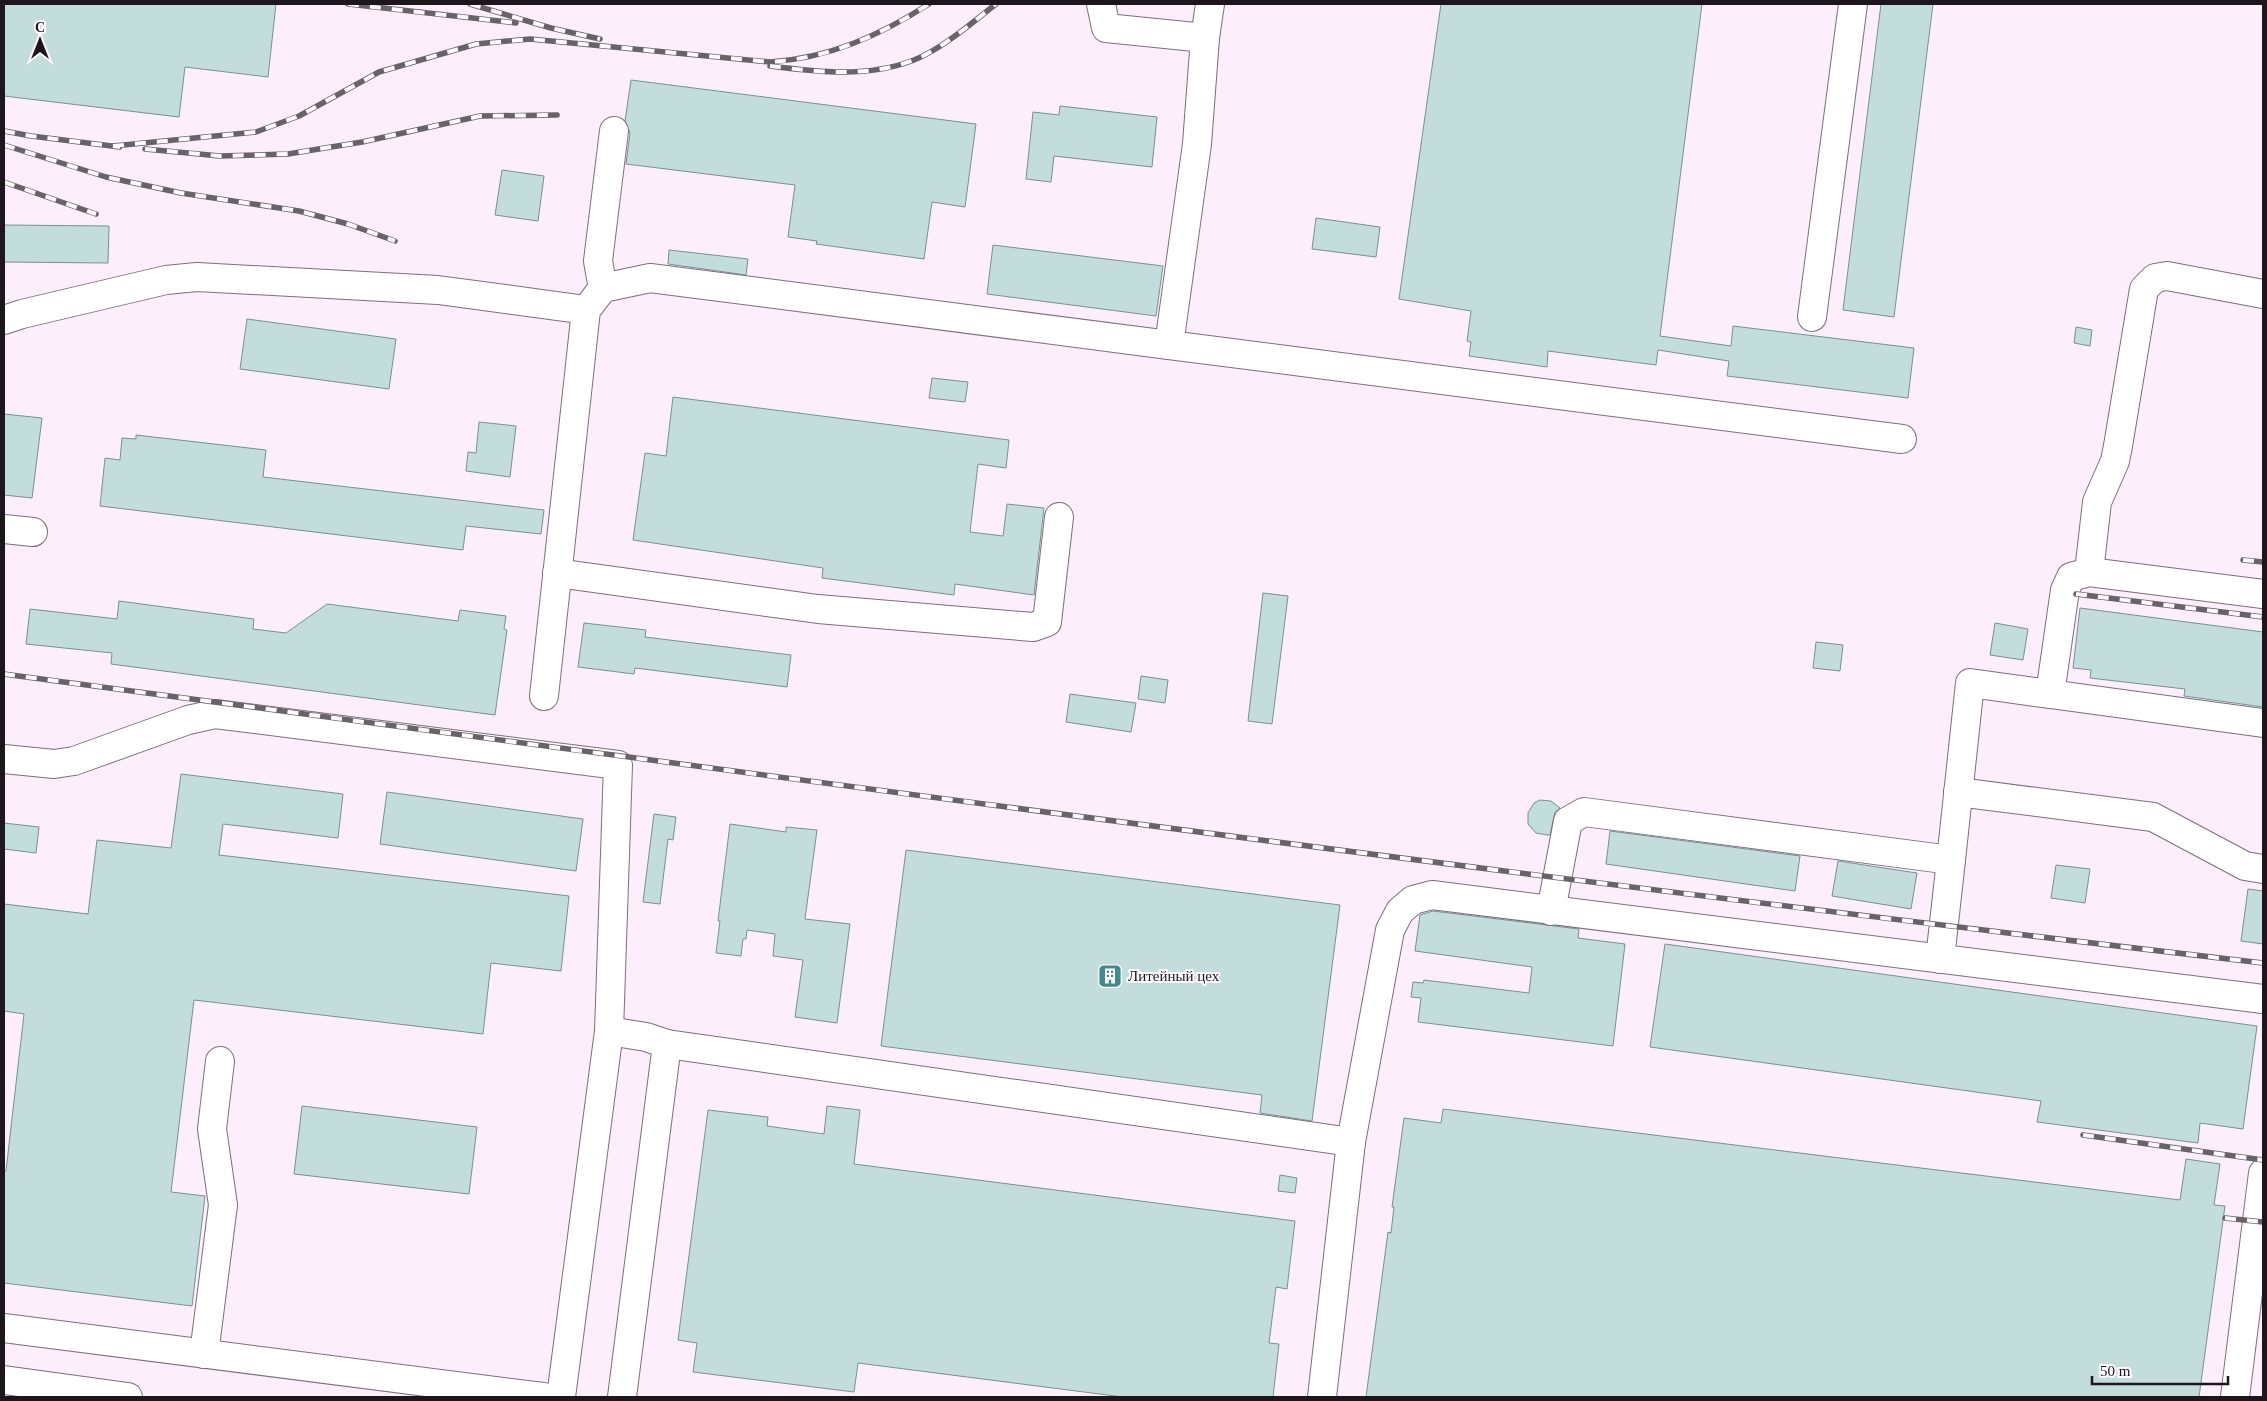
<svg xmlns="http://www.w3.org/2000/svg" width="2267" height="1401" font-family="Georgia,serif">
  <style>
    .built { fill: #fceefb }
    .building { fill: #c3dddc; stroke: #789190 }
    .lines { fill: none; stroke-linecap: round; stroke-linejoin: round }
    .minor-casing { stroke: #7d6e7c; stroke-width: 30 }
    .minor { stroke: #fff; stroke-width: 28 }
    .rail-casing { stroke: #686368; stroke-width: 5.5 }
    .rail { stroke: #fefafd; stroke-width: 4; stroke-dasharray: 11; stroke-linecap: butt }
    .labels { text-anchor: middle; stroke-width: 4; stroke-linejoin: round; paint-order: stroke }
    .poi-label { font-size: 15px; fill: #1d171d; stroke: #fefafd; text-anchor: start }
  </style>
  <rect width="100%" height="100%" fill="#fefafd"/>
  <rect class="built" x="4" y="4" width="2259" height="1393"/>
  <g class="building">
    <polygon points="4,4 276,4 268,77 185,67 179,117 4,96"/>
    <polygon points="1441,4 1702,4 1660,336 1731,346 1733,326 1914,348 1908,398 1727,376 1729,361 1658,350 1656,365 1548,351 1547,367 1469,356 1471,342 1467,341 1471,311 1399,299"/>
    <polygon points="1881,4 1933,4 1894,317 1843,310"/>
    <polygon points="631,80 976,124 965,207 932,202 924,259 816,244 817,241 788,237 795,185 626,164 630,133 625,121"/>
    <polygon points="1060,106 1157,117 1152,167 1054,156 1051,182 1026,179 1033,112 1059,115"/>
    <polygon points="502,170 544,176 538,221 495,215"/>
    <polygon points="1316,218 1380,227 1376,257 1312,249"/>
    <polygon points="4,225 109,226 108,263 4,262"/>
    <polygon points="993,245 1163,266 1156,316 987,294"/>
    <polygon points="669,250 748,259 746,275 668,264"/>
    <polygon points="247,319 396,339 389,389 240,369"/>
    <polygon points="2076,327 2092,330 2090,346 2074,343"/>
    <polygon points="932,378 968,382 965,402 929,398"/>
    <polygon points="673,397 1009,440 1006,468 978,464 970,532 1003,536 1007,504 1044,508 1034,595 955,584 954,595 822,578 823,568 633,540 645,453 666,456"/>
    <polygon points="4,414 42,418 32,498 4,495"/>
    <polygon points="479,422 516,426 510,477 466,471 468,452 476,453"/>
    <polygon points="136,435 266,450 263,477 544,510 541,534 466,526 463,550 100,506 105,458 120,460 122,438 136,439"/>
    <polygon points="1263,593 1288,596 1272,724 1248,721"/>
    <polygon points="119,601 254,619 253,629 286,633 327,604 458,621 460,610 506,616 504,629 507,630 495,715 111,664 112,653 26,644 30,609 117,619"/>
    <polygon points="2080,608 2263,632 2263,707 2184,696 2185,689 2090,678 2091,670 2073,668"/>
    <polygon points="584,623 646,630 645,637 791,655 787,687 635,668 634,674 578,667"/>
    <polygon points="1995,623 2028,629 2023,660 1990,655"/>
    <polygon points="1816,642 1843,645 1840,671 1813,668"/>
    <polygon points="1141,676 1168,680 1165,703 1138,699"/>
    <polygon points="1070,694 1136,703 1131,732 1066,722"/>
    <polygon points="181,774 343,794 338,838 223,824 219,855 569,896 561,971 491,963 483,1034 194,1000 171,1192 205,1196 192,1306 4,1283 4,1171 6,1171 24,1014 4,1011 4,904 88,914 97,840 171,848"/>
    <polygon points="387,792 583,819 576,871 380,844"/>
    <polygon points="1540,800 1551,801 1560,808 1555,812 1550,835 1547,835 1536,833 1528,824 1528,813 1534,803"/>
    <polygon points="654,814 676,817 673,840 668,839 660,904 643,902"/>
    <polygon points="4,823 39,827 36,853 4,849"/>
    <polygon points="730,824 786,832 786,827 817,830 805,919 850,924 837,1023 795,1017 803,960 773,956 775,934 747,930 746,939 743,939 741,956 716,953 720,921 718,921"/>
    <polygon points="1610,831 1800,856 1795,891 1606,864"/>
    <polygon points="906,850 1340,905 1312,1121 1260,1113 1262,1095 881,1046"/>
    <polygon points="1838,861 1917,873 1911,909 1832,896"/>
    <polygon points="2056,865 2090,869 2085,903 2051,898"/>
    <polygon points="2248,889 2263,891 2263,944 2241,941"/>
    <polygon points="1433,911 1579,929 1578,938 1625,944 1613,1046 1418,1022 1421,998 1411,997 1413,982 1423,983 1424,980 1529,993 1532,967 1415,951 1420,915"/>
    <polygon points="1665,944 2257,1026 2243,1129 2200,1123 2198,1143 2037,1122 2041,1101 1650,1047"/>
    <polygon points="302,1106 477,1127 469,1194 294,1174"/>
    <polygon points="827,1106 860,1110 854,1164 1295,1221 1287,1289 1276,1287 1269,1343 1279,1344 1273,1397 1123,1397 858,1363 854,1392 693,1372 697,1343 678,1340 708,1110 768,1117 767,1126 824,1134"/>
    <polygon points="1443,1109 2180,1200 2186,1159 2220,1164 2214,1205 2225,1206 2199,1397 1366,1397 1388,1232 1391,1233 1394,1207 1392,1207 1404,1118 1441,1123"/>
    <polygon points="1280,1175 1297,1178 1295,1193 1278,1191"/>
  </g>
  <g class="lines">
    <g class="minor-casing">
      <g id="minor">
        <polyline points="1101,4 1106,28 1205,38 1197,144 1169,345 1902,439"/>
        <polyline points="1205,38 1210,4"/>
        <polyline points="603,289 598,261 614,131"/>
        <polyline points="1812,317 1853,4"/>
        <polyline points="4,320 22,314 166,280 197,277 438,290 586,310"/>
        <polyline points="4,529 33,532"/>
        <polyline points="2089,572 2097,502 2115,461 2118,446 2144,289 2155,278 2167,276 2263,294"/>
        <polyline points="557,573 818,609 1033,627 1047,622 1059,517"/>
        <polyline points="2263,594 2089,572 2071,577 2065,590 2050,694 2263,723"/>
        <polyline points="544,696 586,310 603,288 650,278 1169,345"/>
        <polyline points="4,759 54,764 74,761 188,720 215,714 618,765 609,1031 561,1397"/>
        <polyline points="1958,792 2153,817 2245,866 2263,869"/>
        <polyline points="1551,911 1568,821 1584,812 1951,860 1970,683 2050,694"/>
        <polyline points="1940,959 1951,860"/>
        <polyline points="609,1031 646,1037 667,1044 622,1397"/>
        <polyline points="667,1044 1351,1142"/>
        <polyline points="4,1328 543,1397"/>
        <polyline points="204,1354 223,1205 212,1129 220,1061"/>
        <polyline points="4,1380 128,1397"/>
        <polyline points="1322,1397 1351,1142 1390,930 1400,911 1413,900 1432,895 2263,999"/>
        <polyline points="2235,1397 2263,1173"/>
      </g>
    </g>
    <use href="#minor" class="minor"/>
    <g class="rail-casing">
      <g id="rail">
        <polyline points="348,4 516,23"/>
        <polyline points="470,4 551,28 600,39"/>
        <path d="M770,66C818,72 868,78 914,60C942,49 973,22 996,4"/>
        <polyline points="4,131 31,136 120,147"/>
        <polyline points="4,145 106,177 181,193 299,211 348,224 395,241"/>
        <path d="M113,146L256,132L299,116L379,72L476,44L530,39L770,62C829,58 879,36 929,4"/>
        <polyline points="145,149 220,156 288,154 362,142 480,116 557,115"/>
        <polyline points="4,182 96,214"/>
        <polyline points="2243,560 2263,562"/>
        <polyline points="2076,594 2263,617"/>
        <path d="M4,674C756,774 1509,876 2263,963"/>
        <polyline points="2083,1135 2263,1160"/>
        <polyline points="2225,1218 2263,1222"/>
      </g>
    </g>
    <use href="#rail" class="rail"/>
  </g>
  <defs>
    <g id="building-square" transform="scale(1.25)"><rect x="-9" y="-9" width="18" height="18" rx="4" fill="#428a87" stroke="#fefafd"/><path d="M-4-6H4V6H1V3H-1V6H-4ZM-2.5-4.3h1.7v1.8h-1.7ZM.8-4.3h1.7v1.8H.8ZM-2.5-1h1.7V.8h-1.7ZM.8-1h1.7V.8H.8Z" fill="#fff"/></g>
  </defs>
  <g fill-rule="evenodd">
    <use href="#building-square" x="1110" y="976"/>
  </g>
  <g class="labels">
    <g class="poi-label">
      <text x="1128" y="981">Литейный цех</text>
    </g>
  </g>
  <rect width="2267" height="1401" fill="none" stroke="#1d171d" stroke-width="10"/>
  <g transform="translate(40 40)" stroke="#fefafd" stroke-width="4" paint-order="stroke">
  <path d="M0-4L9 19L0 12L-9 19Z" fill="#1d171d"/>
  <text y="-8" font-size="14" font-weight="bold" text-anchor="middle" fill="#1d171d">С</text>
  </g>
  <path d="M2092 1376v8h136v-8" fill="none" stroke="#1d171d" stroke-width="2.5"/>
  <text x="2100" y="1376" font-size="15" fill="#1d171d" stroke="#fefafd" stroke-width="4" paint-order="stroke">50 m</text>
</svg>
